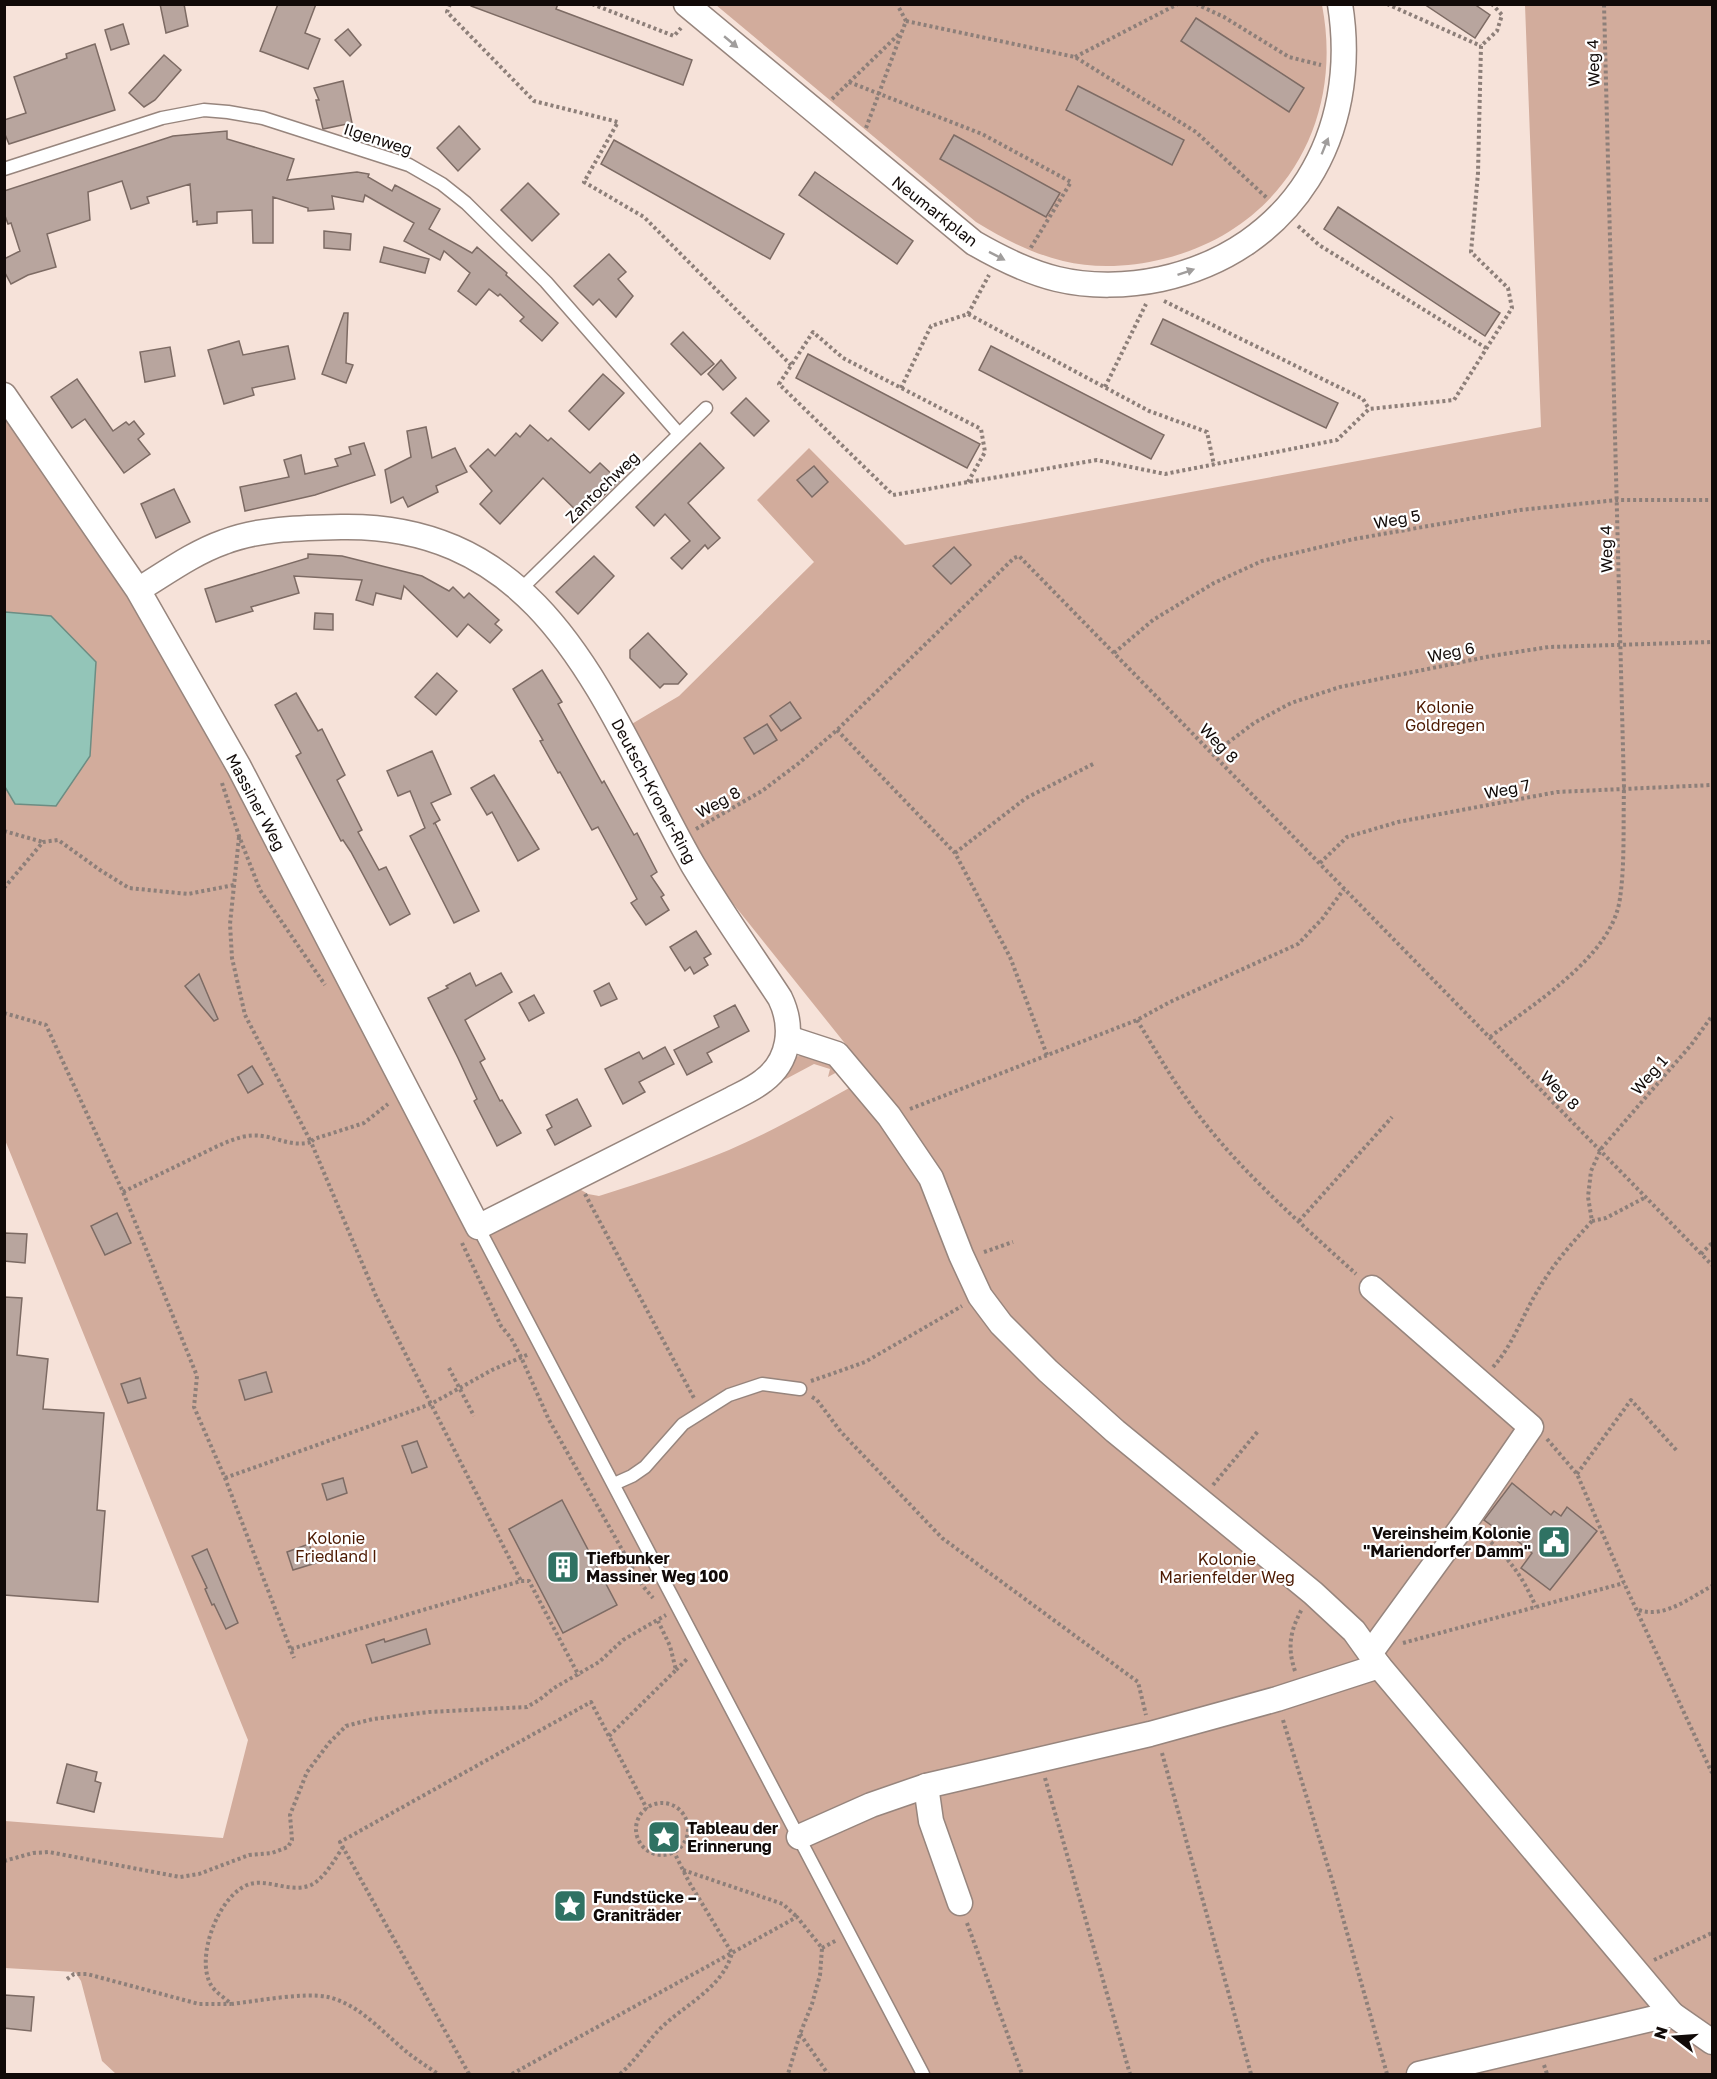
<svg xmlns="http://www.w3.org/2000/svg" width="1717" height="2079" font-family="'Golos Text',sans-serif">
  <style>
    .green { fill: #d2ac9c }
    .water { fill: #93c5b8; stroke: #6c8d83; stroke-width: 1.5 }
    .building { fill: #b8a59e; stroke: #7d6b64; stroke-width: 1.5 }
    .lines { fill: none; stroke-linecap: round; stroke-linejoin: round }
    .service-casing { stroke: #97857d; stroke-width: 15 }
    .minor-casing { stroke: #97857d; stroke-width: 27 }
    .path { stroke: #8d7f79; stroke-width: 4; stroke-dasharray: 3 3; stroke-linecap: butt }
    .service { stroke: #fff; stroke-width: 12 }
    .minor { stroke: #fff; stroke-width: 24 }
    .oneway { fill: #a09d9c }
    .labels { text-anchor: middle; stroke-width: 4.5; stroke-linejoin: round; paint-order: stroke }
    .street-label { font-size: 16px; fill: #110a08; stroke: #fff }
    .park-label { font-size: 16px; fill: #4c1900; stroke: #fff }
    .poi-label { font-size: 16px; font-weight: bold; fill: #110a08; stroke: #fff; text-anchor: start }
  </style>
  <rect width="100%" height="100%" fill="#f6e2d9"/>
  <g class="green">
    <path d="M716,5H1322C1345,123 1281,230 1163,259C1131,267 1095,269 1063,261C1031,253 1004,239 976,222Z"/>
    <path d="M1525,5H1712V2074H116L102,2061L81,1981L75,1972L5,1968V1821L223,1838L248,1740L5,1140L4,415L151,633L223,766L228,764L475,1237L576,1187L588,1194L599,1196C643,1182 686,1168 729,1150C778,1129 825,1101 871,1076L723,891L685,827L630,725L679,696L814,562L757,500L809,448L905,545L1541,427Z"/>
    <polygon points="817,1054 839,1071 828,1077 830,1069 814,1064 769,1088 791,1057"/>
  </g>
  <polygon class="water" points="5,612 51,616 96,662 90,756 56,806 15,804 5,787"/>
  <g class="building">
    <polygon points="160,4 184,4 188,26 166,33"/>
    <polygon points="278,4 316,4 305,33 320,39 308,69 260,51"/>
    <polygon points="471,4 558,4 556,9 692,60 683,85 471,6"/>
    <polygon points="1424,4 1474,4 1490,15 1475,38"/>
    <polygon points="1196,18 1304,88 1289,112 1181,41"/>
    <polygon points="123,24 129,44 111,50 105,30"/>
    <polygon points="348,29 361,45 350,56 335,40"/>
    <polygon points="95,44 115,110 9,144 4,132 4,120 26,113 14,77 67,58 66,54"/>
    <polygon points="164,55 181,70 155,100 144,107 129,93"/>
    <polygon points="343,81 352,123 323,129 316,100 319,100 314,88"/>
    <polygon points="1078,86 1184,140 1172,165 1066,110"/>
    <polygon points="459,126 480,149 458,171 437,148"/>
    <polygon points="227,131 227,139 294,159 287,180 357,172 369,174 368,177 392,191 395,185 440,209 429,229 472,253 477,247 507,273 506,275 558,323 542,341 520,321 524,317 500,294 498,296 489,289 476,305 458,291 470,273 444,251 440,260 404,241 414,223 365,195 363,202 332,196 334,209 308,211 308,208 273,197 273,243 253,243 252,210 217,212 217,223 197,225 197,221 193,222 190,184 147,197 149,203 131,209 122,181 88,192 90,220 47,234 56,267 28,275 11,284 4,271 4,259 20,251 11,223 8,224 4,213 4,191 173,136"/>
    <polygon points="954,135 1060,193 1046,217 940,159"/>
    <polygon points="614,140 784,234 770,259 601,164"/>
    <polygon points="815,172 913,241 897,264 799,195"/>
    <polygon points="528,183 559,214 532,241 501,210"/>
    <polygon points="1338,207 1500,313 1485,336 1324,229"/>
    <polygon points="324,231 351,234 350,250 324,248"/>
    <polygon points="384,247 429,259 425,273 380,262"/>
    <polygon points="609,254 626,272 618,279 633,296 616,317 599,299 593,305 574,286"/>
    <polygon points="344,313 348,313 346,363 353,365 346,383 322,374"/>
    <polygon points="1163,319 1338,403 1326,428 1151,344"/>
    <polygon points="683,332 714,364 701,375 671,344"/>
    <polygon points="239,341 243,355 288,346 295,379 252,388 254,395 224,404 208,350"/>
    <polygon points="991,346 1164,435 1151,459 979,370"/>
    <polygon points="170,347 175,376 145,382 140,352"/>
    <polygon points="808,354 980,444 967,468 796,378"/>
    <polygon points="721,360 736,378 723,390 708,374"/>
    <polygon points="603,374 624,393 589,430 569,411"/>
    <polygon points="77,379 113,431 126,422 129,425 134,421 144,434 138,439 150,454 124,473 85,419 72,428 51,397"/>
    <polygon points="746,398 769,421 754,436 731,413"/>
    <polygon points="530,425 548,441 551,438 590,473 600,463 619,481 582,516 543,478 500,524 480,504 492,491 470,466 488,449 495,456 516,433 520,437"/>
    <polygon points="426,427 432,458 455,448 467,472 436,486 438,492 408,507 403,497 391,503 385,470 411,457 407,431"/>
    <polygon points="364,443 375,475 315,495 245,511 240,487 289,477 284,460 301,455 305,474 338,466 335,459 351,454 349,447"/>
    <polygon points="700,443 724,468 688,503 720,538 708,549 705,545 682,569 671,558 690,541 665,514 654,526 636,507"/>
    <polygon points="814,466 828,482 812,497 797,480"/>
    <polygon points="174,489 190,522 156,538 141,504"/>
    <polygon points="954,547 971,565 951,584 933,566"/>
    <polygon points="308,554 342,556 422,576 449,591 453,587 464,598 469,593 499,620 495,624 502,630 490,643 468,624 457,637 404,586 401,599 376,593 373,605 356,600 362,580 294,576 299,593 251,607 253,611 216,622 205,589 308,558"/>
    <polygon points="594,556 614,576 578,614 556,592"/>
    <polygon points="315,613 333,614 333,630 314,629"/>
    <polygon points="648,633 687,674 678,684 664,684 660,688 630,658 630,650"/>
    <polygon points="542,670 562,702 558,704 602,783 604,781 634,835 637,833 657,872 651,876 664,895 661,897 669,910 646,925 631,903 637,899 598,827 592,830 560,772 558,773 540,741 543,740 513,689"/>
    <polygon points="437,673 457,691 436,715 415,697"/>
    <polygon points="296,693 318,731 322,729 345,775 337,780 362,830 358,832 379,870 386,867 410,914 390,925 351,852 343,840 341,841 296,756 301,753 275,705"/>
    <polygon points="790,702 801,718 781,731 770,716"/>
    <polygon points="767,724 777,740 754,754 744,738"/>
    <polygon points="432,751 451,794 431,803 440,820 433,824 435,823 479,911 454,923 410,836 425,828 410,791 398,796 387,771"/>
    <polygon points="494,775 539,849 518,861 492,812 487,815 471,788"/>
    <polygon points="696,931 711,954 704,958 708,965 694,974 690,967 685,971 670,947"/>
    <polygon points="470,973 476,986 501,973 512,992 465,1020 485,1059 480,1062 500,1101 502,1100 521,1133 497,1146 474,1101 477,1099 458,1058 428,998 448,988 446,986"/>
    <polygon points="199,974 218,1019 214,1021 185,986"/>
    <polygon points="609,983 617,999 601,1006 594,991"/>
    <polygon points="534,995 544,1013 529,1021 519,1003"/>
    <polygon points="735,1005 749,1031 707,1053 712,1062 687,1075 674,1050 719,1027 714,1016"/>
    <polygon points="665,1047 674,1064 639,1082 645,1092 623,1104 605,1069 639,1052 643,1059"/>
    <polygon points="252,1066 263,1084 248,1093 238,1075"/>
    <polygon points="577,1099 591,1126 555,1145 547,1130 552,1127 546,1115"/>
    <polygon points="117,1213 131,1243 105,1255 91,1226"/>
    <polygon points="4,1233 27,1234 25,1263 4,1261"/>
    <polygon points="4,1297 22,1298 17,1355 48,1359 43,1409 104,1413 97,1510 105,1511 98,1602 4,1595"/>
    <polygon points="266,1372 272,1392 245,1400 239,1380"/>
    <polygon points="140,1378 146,1398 128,1403 121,1384"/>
    <polygon points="417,1441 427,1467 412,1473 402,1446"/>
    <polygon points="343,1478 347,1493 327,1500 322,1484"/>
    <polygon points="1512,1483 1551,1515 1554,1511 1561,1516 1567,1507 1597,1531 1550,1590 1521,1568 1532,1553 1502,1528 1499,1531 1484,1520"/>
    <polygon points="562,1500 617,1605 563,1633 509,1529"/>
    <polygon points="309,1544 316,1563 293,1570 287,1552"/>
    <polygon points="207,1549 238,1623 226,1629 214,1604 212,1605 205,1589 207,1588 192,1556"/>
    <polygon points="426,1629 430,1644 372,1663 366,1645 384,1639 385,1642"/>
    <polygon points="67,1764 97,1772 95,1781 101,1783 94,1812 57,1803"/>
    <polygon points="4,1995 34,1997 31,2031 4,2028"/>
  </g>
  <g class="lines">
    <g class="service-casing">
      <g id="service">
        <polyline points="4,169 162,118 204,110 228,112 263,118 409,165 442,184 466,203 546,282 679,434"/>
        <polyline points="520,590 706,408"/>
        <polyline points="478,1227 923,2074"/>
        <polyline points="614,1484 632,1476 645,1467 683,1424 729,1395 762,1384 800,1389"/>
      </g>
    </g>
    <g class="minor-casing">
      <g id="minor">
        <path d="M686,4L974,243C1000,258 1028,272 1057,279C1090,287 1128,286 1161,279C1293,250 1361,134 1340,4"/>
        <path d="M4,395L138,590L239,767L478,1227L730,1100C741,1094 753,1089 763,1081C790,1061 794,1027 780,998C751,954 720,910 693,865C606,713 552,523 341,527C303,528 260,528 224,542C193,553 166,573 138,590"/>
        <polyline points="788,1038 837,1054 889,1116 931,1178 961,1255 980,1296 1001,1324 1048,1371 1115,1431 1313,1593 1354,1631 1379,1666 1672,2014 1712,2042"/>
        <polyline points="1371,1652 1467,1520 1531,1427 1372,1288"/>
        <polyline points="926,1786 931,1821 960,1903"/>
        <polyline points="799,1837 871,1805 926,1786 1150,1734 1277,1699 1379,1666"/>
        <polyline points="1419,2074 1672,2014"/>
      </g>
    </g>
    <g class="path">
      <polyline points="450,4 447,12 534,101 618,122 584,182 644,217 791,365"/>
      <polyline points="592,4 674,36 681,28"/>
      <polyline points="1196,4 1224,17 1289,57 1321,65"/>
      <polyline points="1387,4 1481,46"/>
      <polyline points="906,21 1075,57 1196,132 1268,199"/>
      <polyline points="1075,57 1178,4"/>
      <polyline points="849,82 982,134 1071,182 1030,249"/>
      <polyline points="832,99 900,33"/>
      <polyline points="866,128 906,21 897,4"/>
      <polyline points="1298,226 1319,245 1486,348"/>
      <polyline points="1164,301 1363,399 1369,409"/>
      <polyline points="968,314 989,275"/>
      <polyline points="1105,387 1146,304"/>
      <polyline points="901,388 931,326 968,314 1149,411 1207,432 1214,465"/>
      <polyline points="968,482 985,452 981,429 843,358 813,332 779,384 893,495 1097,460 1165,474 1337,440 1369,409 1454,400 1512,308 1508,288 1471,252 1478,173 1481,46 1497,31 1502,15 1492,4"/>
      <polyline points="1114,653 1153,620 1214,583 1262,561 1354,539 1520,510 1617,500 1712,500"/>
      <polyline points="837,730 955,853 1010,957 1047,1055"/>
      <polyline points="1213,754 1254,723 1291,703 1340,687 1491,656 1549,647 1712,642"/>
      <polyline points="222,783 239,836 260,890 325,985"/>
      <polyline points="696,829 762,791 799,763 837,730 1014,558 1019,556 1712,1265"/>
      <polyline points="4,831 43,842"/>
      <polyline points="239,837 230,924 232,958 245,1015 311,1142 314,1139 364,1123 388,1104"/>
      <polyline points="955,853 1026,798 1095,763"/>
      <polyline points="1320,863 1347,837 1398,822 1557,792 1712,785"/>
      <polyline points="4,888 43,842 58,840 100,870 129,888 188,894 234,885"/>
      <polyline points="4,1013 46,1025 123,1192 197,1376 194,1407 225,1478 294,1658"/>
      <path d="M1137,1020C1154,1048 1170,1076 1189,1102C1235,1167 1297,1220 1356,1274"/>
      <path d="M1490,1037C1533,1004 1613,956 1620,898C1625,864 1623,823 1624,788L1604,4"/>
      <polyline points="910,1109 1137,1020 1170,1002 1298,944 1322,919 1344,889"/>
      <path d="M123,1192C147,1180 171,1169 195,1157C210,1150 226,1141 242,1137C270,1130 286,1149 311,1142L376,1296L521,1581"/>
      <polyline points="585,1194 695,1400"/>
      <polyline points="1299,1221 1392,1117"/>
      <polyline points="1592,1221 1606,1218 1646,1197"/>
      <polyline points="462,1243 501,1326 511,1338 521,1357 549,1420 642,1585 653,1598"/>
      <polyline points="984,1252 1013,1242"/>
      <polyline points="1701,1254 1712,1243"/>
      <path d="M1493,1367C1514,1344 1523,1313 1540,1287C1554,1263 1573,1242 1592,1221L1588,1197L1591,1171L1601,1149L1691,1045L1712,1016"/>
      <polyline points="449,1368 474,1416"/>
      <polyline points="811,1381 865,1362 962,1306"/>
      <polyline points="812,1397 817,1400 841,1432 942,1538 1138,1682 1146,1715"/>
      <polyline points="1547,1439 1577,1474 1624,1583 1712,1773"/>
      <polyline points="1577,1474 1631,1400 1678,1452"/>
      <polyline points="225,1478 431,1404 492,1370 529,1354"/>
      <polyline points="1213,1485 1259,1430"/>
      <path d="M1482,1534C1508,1557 1522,1575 1536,1607"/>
      <path d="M1639,1610C1664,1619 1691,1597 1712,1586"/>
      <polyline points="1403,1643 1624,1583"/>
      <polyline points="291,1649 521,1581 529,1581 579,1676"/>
      <polyline points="676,1670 688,1658"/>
      <path d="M1295,1671C1287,1647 1290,1631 1302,1609"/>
      <polyline points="1283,1720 1333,1883 1387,2074"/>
      <polyline points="609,1736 676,1670 670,1646 658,1621"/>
      <polyline points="1162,1753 1251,2074"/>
      <polyline points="1045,1778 1130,2074"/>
      <circle cx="662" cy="1829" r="26"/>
      <path d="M343,1847C335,1859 324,1879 311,1885C289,1894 267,1877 247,1885C218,1897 195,1958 211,1985C215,1992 225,1998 231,2004C258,2001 303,1992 328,1997C361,2005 383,2033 408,2053C417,2060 428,2067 438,2074"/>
      <polyline points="4,1861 33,1853 49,1852 180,1877 199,1874 249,1855 272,1853 288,1847 292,1840 290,1815 307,1772 329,1743 346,1726 373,1719 429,1712 527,1707 539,1700 554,1688 599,1662 623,1640 666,1615"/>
      <polyline points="683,1870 783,1904 797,1917"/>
      <polyline points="967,1923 1022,2074"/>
      <polyline points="822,1948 837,1940"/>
      <polyline points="1654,1960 1712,1933"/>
      <polyline points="67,1979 74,1974 87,1974 199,2004 231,2004"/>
      <polyline points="800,2034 828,2074"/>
      <polyline points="1544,2065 1547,2074"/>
      <polyline points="469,2074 340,1842 591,1702 647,1809"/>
      <polyline points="512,2074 797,1917 822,1948 820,1975 812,2004 800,2034 788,2074"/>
      <path d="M620,2074C634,2062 644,2046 657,2032C681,2006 722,1990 732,1953L689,1882L674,1852"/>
    </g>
    <use href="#service" class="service"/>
    <use href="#minor" class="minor"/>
  </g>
  <defs><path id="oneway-solid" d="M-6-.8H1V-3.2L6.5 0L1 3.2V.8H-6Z" transform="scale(1.5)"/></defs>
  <g class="oneway">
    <use href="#oneway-solid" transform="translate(731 42) rotate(40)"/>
    <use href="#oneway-solid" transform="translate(1325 146) rotate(-68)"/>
    <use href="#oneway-solid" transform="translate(997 256) rotate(27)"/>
    <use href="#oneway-solid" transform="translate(1186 272) rotate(-19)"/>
  </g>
  <defs>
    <g id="civic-square" transform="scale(1.725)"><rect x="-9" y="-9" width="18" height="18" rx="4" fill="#2f7263" stroke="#fff"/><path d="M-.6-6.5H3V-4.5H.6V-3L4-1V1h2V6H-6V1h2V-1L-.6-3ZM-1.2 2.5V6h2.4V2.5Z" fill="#fff"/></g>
    <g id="building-square" transform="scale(1.725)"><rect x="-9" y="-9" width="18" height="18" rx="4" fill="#2f7263" stroke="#fff"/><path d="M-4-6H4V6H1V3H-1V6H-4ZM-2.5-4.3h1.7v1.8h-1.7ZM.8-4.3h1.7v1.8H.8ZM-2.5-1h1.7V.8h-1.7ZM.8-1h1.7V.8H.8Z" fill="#fff"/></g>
    <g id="sight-square" transform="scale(1.725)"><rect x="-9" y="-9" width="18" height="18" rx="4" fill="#2f7263" stroke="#fff"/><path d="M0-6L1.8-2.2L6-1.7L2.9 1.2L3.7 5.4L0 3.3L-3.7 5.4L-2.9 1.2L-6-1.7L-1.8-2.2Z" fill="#fff"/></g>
  </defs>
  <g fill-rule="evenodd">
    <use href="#civic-square" x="1554" y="1542"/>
    <use href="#building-square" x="563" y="1567"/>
    <use href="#sight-square" x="664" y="1837"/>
    <use href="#sight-square" x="570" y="1906"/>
  </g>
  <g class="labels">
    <g class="street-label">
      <text transform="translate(1593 63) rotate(-92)" y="6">Weg 4</text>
      <text transform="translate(378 139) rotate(18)" y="6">Ilgenweg</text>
      <text transform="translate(935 211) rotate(38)" y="6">Neumarkplan</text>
      <text transform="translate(602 487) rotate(-44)" y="6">Zantochweg</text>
      <text transform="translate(1397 519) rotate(-10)" y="6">Weg 5</text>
      <text transform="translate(1606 549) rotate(-91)" y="6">Weg 4</text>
      <text transform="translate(1451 652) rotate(-12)" y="6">Weg 6</text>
      <text transform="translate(1219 743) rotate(46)" y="6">Weg 8</text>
      <text transform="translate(1507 789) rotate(-11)" y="6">Weg 7</text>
      <text transform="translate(654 791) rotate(62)" y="6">Deutsch-Kroner-Ring</text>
      <text transform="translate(256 802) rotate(62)" y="6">Massiner Weg</text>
      <text transform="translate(718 802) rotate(-29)" y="6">Weg 8</text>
      <text transform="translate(1649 1075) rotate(-49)" y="6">Weg 1</text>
      <text transform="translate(1560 1090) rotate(45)" y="6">Weg 8</text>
    </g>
    <g class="park-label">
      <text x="1445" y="713">Kolonie<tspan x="1445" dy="18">Goldregen</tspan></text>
      <text x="336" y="1544">Kolonie<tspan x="336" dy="18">Friedland I</tspan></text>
      <text x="1227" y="1565">Kolonie<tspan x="1227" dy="18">Marienfelder Weg</tspan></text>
    </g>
    <g class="poi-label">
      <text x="1531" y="1539" text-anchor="end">Vereinsheim Kolonie<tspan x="1531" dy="18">"Mariendorfer Damm"</tspan></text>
      <text x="586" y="1564">Tiefbunker<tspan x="586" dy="18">Massiner Weg 100</tspan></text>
      <text x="687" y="1834">Tableau der<tspan x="687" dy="18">Erinnerung</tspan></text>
      <text x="593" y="1903">Fundstücke –<tspan x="593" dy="18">Graniträder</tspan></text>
    </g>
  </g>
  <rect width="1717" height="2079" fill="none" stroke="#110a08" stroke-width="12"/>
  <g transform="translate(1675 2037) rotate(287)" stroke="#ffffff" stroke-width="4.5" paint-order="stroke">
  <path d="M0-4.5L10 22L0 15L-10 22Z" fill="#110a08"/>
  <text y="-9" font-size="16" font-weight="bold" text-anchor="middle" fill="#110a08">N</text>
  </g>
</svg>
